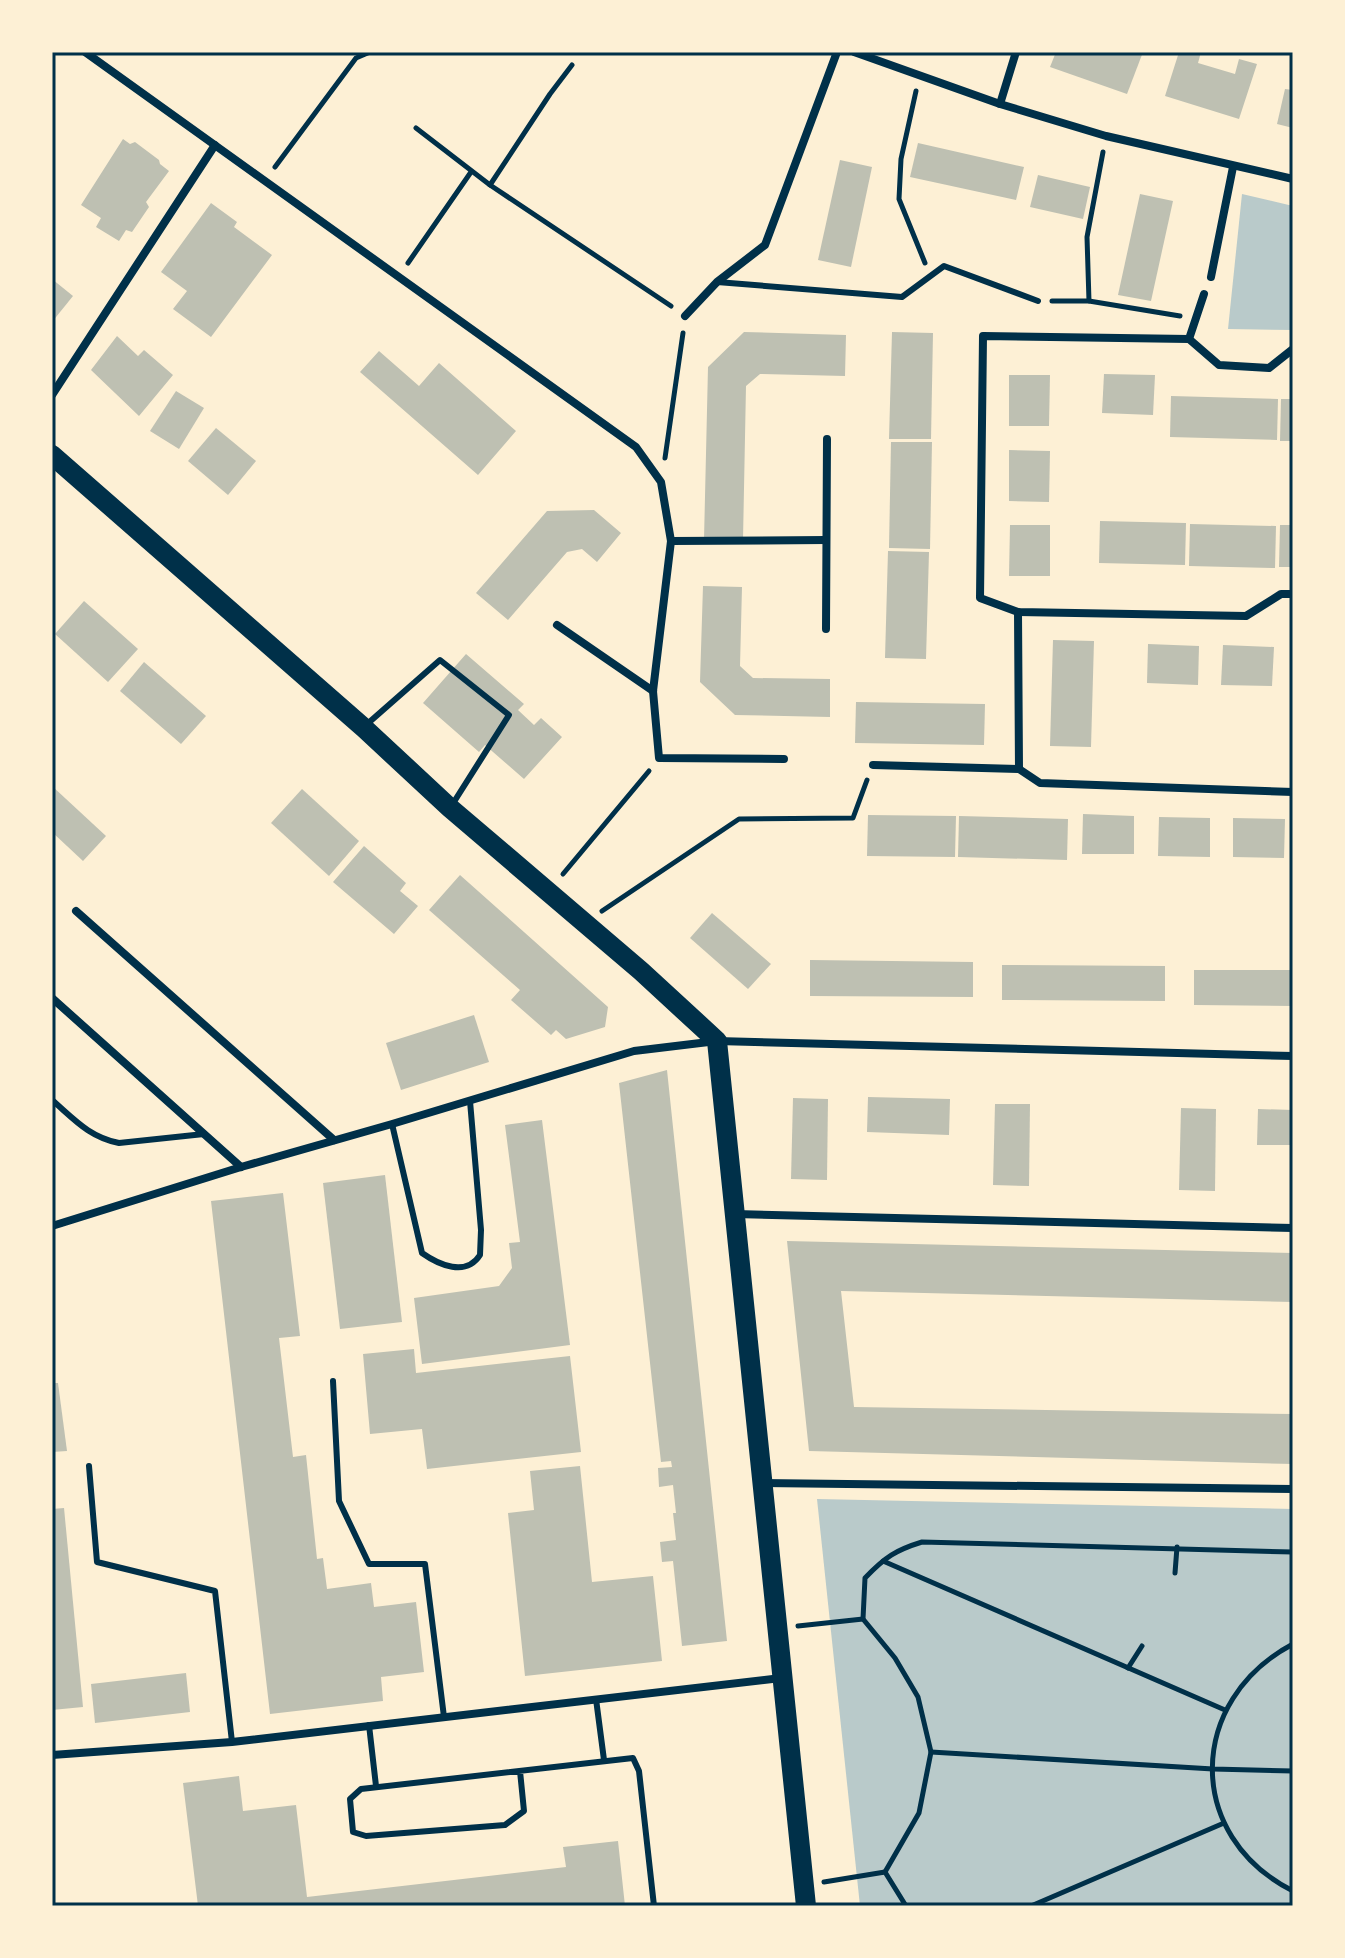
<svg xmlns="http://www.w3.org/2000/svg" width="1345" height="1958" font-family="Literata,serif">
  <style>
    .green { fill: #b9caca }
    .building { fill: #bec0b2 }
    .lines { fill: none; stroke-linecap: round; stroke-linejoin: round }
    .path { stroke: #003049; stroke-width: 5 }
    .service { stroke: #003049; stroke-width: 6 }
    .minor { stroke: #003049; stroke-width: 8 }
    .primary { stroke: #003049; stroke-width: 20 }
    .neatline { fill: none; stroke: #003049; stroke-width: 3 }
  </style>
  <rect width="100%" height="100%" fill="#fdf0d5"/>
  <g class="green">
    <polygon points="1242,194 1293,206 1293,330 1228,329"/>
    <polygon points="817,1499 1293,1509 1293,1906 860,1906"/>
  </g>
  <g class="building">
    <polygon points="1056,52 1143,52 1127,94 1050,67"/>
    <polygon points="1179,52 1201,52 1198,63 1235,74 1239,59 1257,64 1239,119 1165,96"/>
    <polygon points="1285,89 1293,90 1293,128 1277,124"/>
    <polygon points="123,139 130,144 135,142 159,160 160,164 169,171 146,202 149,207 132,232 126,230 119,241 96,227 101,218 81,205"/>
    <polygon points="918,143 1024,167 1016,200 910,177"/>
    <polygon points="840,160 872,167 851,267 818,260"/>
    <polygon points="1038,175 1090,187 1083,219 1030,207"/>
    <polygon points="1140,194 1173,201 1151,301 1118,295"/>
    <polygon points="211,203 237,222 234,227 272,255 211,337 173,309 187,291 161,272"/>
    <polygon points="52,279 73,296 52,322"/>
    <polygon points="744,332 846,335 845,376 760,374 746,386 743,540 704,540 708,367"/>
    <polygon points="892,332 933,333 931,439 889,439"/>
    <polygon points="117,336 138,356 144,350 173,375 139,416 91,370"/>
    <polygon points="379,351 419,386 439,363 516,431 478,475 360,372"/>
    <polygon points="1104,374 1155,375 1153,415 1102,413"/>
    <polygon points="1009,375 1050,375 1049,426 1009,426"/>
    <polygon points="176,391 204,408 179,449 150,431"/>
    <polygon points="1171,396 1278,399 1277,440 1170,437"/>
    <polygon points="1281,399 1293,399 1293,441 1280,441"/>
    <polygon points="216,428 256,461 228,495 188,461"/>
    <polygon points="891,442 932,442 930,549 889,548"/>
    <polygon points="1009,450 1050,451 1049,502 1009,501"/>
    <polygon points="594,510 621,533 597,562 582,549 567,552 508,620 476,593 547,511"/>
    <polygon points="1100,521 1186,523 1185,565 1099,563"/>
    <polygon points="1190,524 1276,526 1275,568 1189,566"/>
    <polygon points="1010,525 1050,525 1050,576 1009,576"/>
    <polygon points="1280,525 1293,525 1293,567 1279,567"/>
    <polygon points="888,551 929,552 926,659 885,658"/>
    <polygon points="703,586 742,587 740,666 753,678 830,679 830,717 735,715 700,682"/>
    <polygon points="84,601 138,649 108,682 55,634"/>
    <polygon points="1053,640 1094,641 1091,747 1050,746"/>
    <polygon points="1148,644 1199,646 1198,685 1147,683"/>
    <polygon points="1223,645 1274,647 1272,686 1221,685"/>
    <polygon points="466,654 524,704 518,710 534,725 541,718 562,737 524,779 485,745 479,752 423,703"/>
    <polygon points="144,662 206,716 181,744 120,691"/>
    <polygon points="856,702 985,704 984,745 855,743"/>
    <polygon points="52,786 106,836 83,861 52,832"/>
    <polygon points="302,789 359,841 329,876 271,823"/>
    <polygon points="1083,814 1134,816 1134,854 1082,854"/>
    <polygon points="868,815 956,816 955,857 867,856"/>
    <polygon points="959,816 1068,819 1067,860 958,857"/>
    <polygon points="1159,817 1210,818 1210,857 1158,856"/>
    <polygon points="1233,818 1285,819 1284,858 1233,857"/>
    <polygon points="364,846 406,883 400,891 418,906 394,934 333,882"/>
    <polygon points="460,875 608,1007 605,1027 566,1039 556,1030 551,1035 511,1000 520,990 429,910"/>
    <polygon points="712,913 771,964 748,989 690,938"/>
    <polygon points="810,960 973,962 973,997 810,996"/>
    <polygon points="1002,965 1165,966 1165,1001 1002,1000"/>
    <polygon points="1194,970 1293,970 1293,1006 1194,1005"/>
    <polygon points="474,1015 489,1062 401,1090 386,1043"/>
    <polygon points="667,1070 727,1641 682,1646 673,1561 662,1562 660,1542 676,1540 673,1513 676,1513 673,1485 659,1487 658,1468 672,1467 671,1461 661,1462 619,1083"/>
    <polygon points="868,1097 950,1099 949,1135 867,1132"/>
    <polygon points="793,1098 828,1099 827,1180 791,1179"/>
    <polygon points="995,1104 1030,1104 1029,1186 993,1185"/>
    <polygon points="1181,1108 1216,1109 1215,1191 1179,1190"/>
    <polygon points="1258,1109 1293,1110 1293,1145 1257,1145"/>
    <polygon points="542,1120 570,1345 422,1364 414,1298 499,1286 512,1268 509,1243 520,1242 505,1125"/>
    <polygon points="385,1175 402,1322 340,1329 323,1183"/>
    <polygon points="283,1193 300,1336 279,1338 293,1457 306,1455 317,1559 323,1558 327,1589 371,1583 374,1607 416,1602 424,1672 381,1677 383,1701 270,1714 211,1201"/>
    <polygon points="787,1241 1293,1253 1293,1302 841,1291 854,1407 1293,1414 1293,1464 809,1451"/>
    <polygon points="414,1349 416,1373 570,1356 581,1452 427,1469 422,1429 370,1434 363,1354"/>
    <polygon points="52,1383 58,1383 67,1451 52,1452"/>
    <polygon points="580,1466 592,1582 653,1576 662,1661 525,1676 508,1513 534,1510 530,1471"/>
    <polygon points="64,1508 83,1707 52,1710 52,1509"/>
    <polygon points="186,1673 190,1712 95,1723 91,1684"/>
    <polygon points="239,1776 243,1811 296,1805 307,1897 566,1867 563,1847 618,1841 625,1906 198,1906 183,1783"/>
  </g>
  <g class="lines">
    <g class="path">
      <polyline points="916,91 901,159 899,199 925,263"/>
      <polyline points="416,128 490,185 671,306"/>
      <polyline points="275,167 356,58 370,52"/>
      <polyline points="490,185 550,94 572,65"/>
      <polyline points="408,263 471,172"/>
      <polyline points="1052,301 1089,301 1180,316"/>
      <polyline points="1089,301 1087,237 1103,152"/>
      <polyline points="665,458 683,333"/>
      <polyline points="563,874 649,771"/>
      <polyline points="602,911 739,819 853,818 867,780"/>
      <polyline points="883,1561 1225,1710"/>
      <polyline points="1175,1573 1177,1547"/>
      <polyline points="798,1626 863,1619"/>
      <path d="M1293,1644C1187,1700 1184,1836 1293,1891"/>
      <polyline points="1128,1668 1142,1646"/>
      <polyline points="931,1752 1213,1769 1293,1771"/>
      <polyline points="824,1882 885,1872"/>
      <path d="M906,1906L885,1872L919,1813L931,1752L918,1697L895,1658L863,1619L865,1578C885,1557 896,1550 922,1542L1293,1552"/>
      <polyline points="1031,1906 1224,1823"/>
    </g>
    <g class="service">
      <polyline points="717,282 902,297 944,266 1038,301"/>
      <polyline points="366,725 440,660 509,715 452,805"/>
      <path d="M52,1100C74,1119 89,1137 119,1143L204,1134"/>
      <path d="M392,1124L422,1253C439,1265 466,1277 480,1255L481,1230L470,1101"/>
      <polyline points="333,1381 339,1501 369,1564 425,1564 444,1717"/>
      <polyline points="89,1466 97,1562 215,1591 232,1742"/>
      <polyline points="596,1699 604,1760"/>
      <polyline points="369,1725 376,1786"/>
      <polyline points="520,1771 524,1811 505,1825 366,1836 353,1832 350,1799 361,1789 633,1758 639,1771 654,1906"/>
    </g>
    <g class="minor">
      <polyline points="85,52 636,447 661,482 671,541"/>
      <polyline points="854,52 1000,104 1106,136 1293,179"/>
      <polyline points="1000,104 1016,52"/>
      <polyline points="1211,277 1233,167"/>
      <polyline points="685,316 717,282 765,245 837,52"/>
      <polyline points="1189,339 983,336 980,598 1018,612 1246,616 1281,594 1293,594"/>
      <polyline points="1189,339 1219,365 1269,368 1293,349"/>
      <polyline points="1189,339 1204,294"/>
      <polyline points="52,395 215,145"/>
      <polyline points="1018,612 1019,769 1040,783 1293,792"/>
      <polyline points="557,625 653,691"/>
      <polyline points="826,629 827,439"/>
      <polyline points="784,759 659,758 653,691 671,541 826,540"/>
      <polyline points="873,765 1019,769"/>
      <polyline points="76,911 334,1140"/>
      <polyline points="52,998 241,1167"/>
      <polyline points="735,1214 1293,1228"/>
      <polyline points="52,1226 241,1167 392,1124 634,1051 717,1041 1293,1056"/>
      <polyline points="762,1483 1293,1489"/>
      <polyline points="52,1755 232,1742 781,1678"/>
    </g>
    <polyline class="primary" points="52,455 364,728 450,808 641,971 717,1041 806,1906"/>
  </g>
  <rect width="1345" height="1958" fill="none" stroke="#fdf0d5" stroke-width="108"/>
  <rect x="54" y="54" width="1237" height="1850" class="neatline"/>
</svg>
